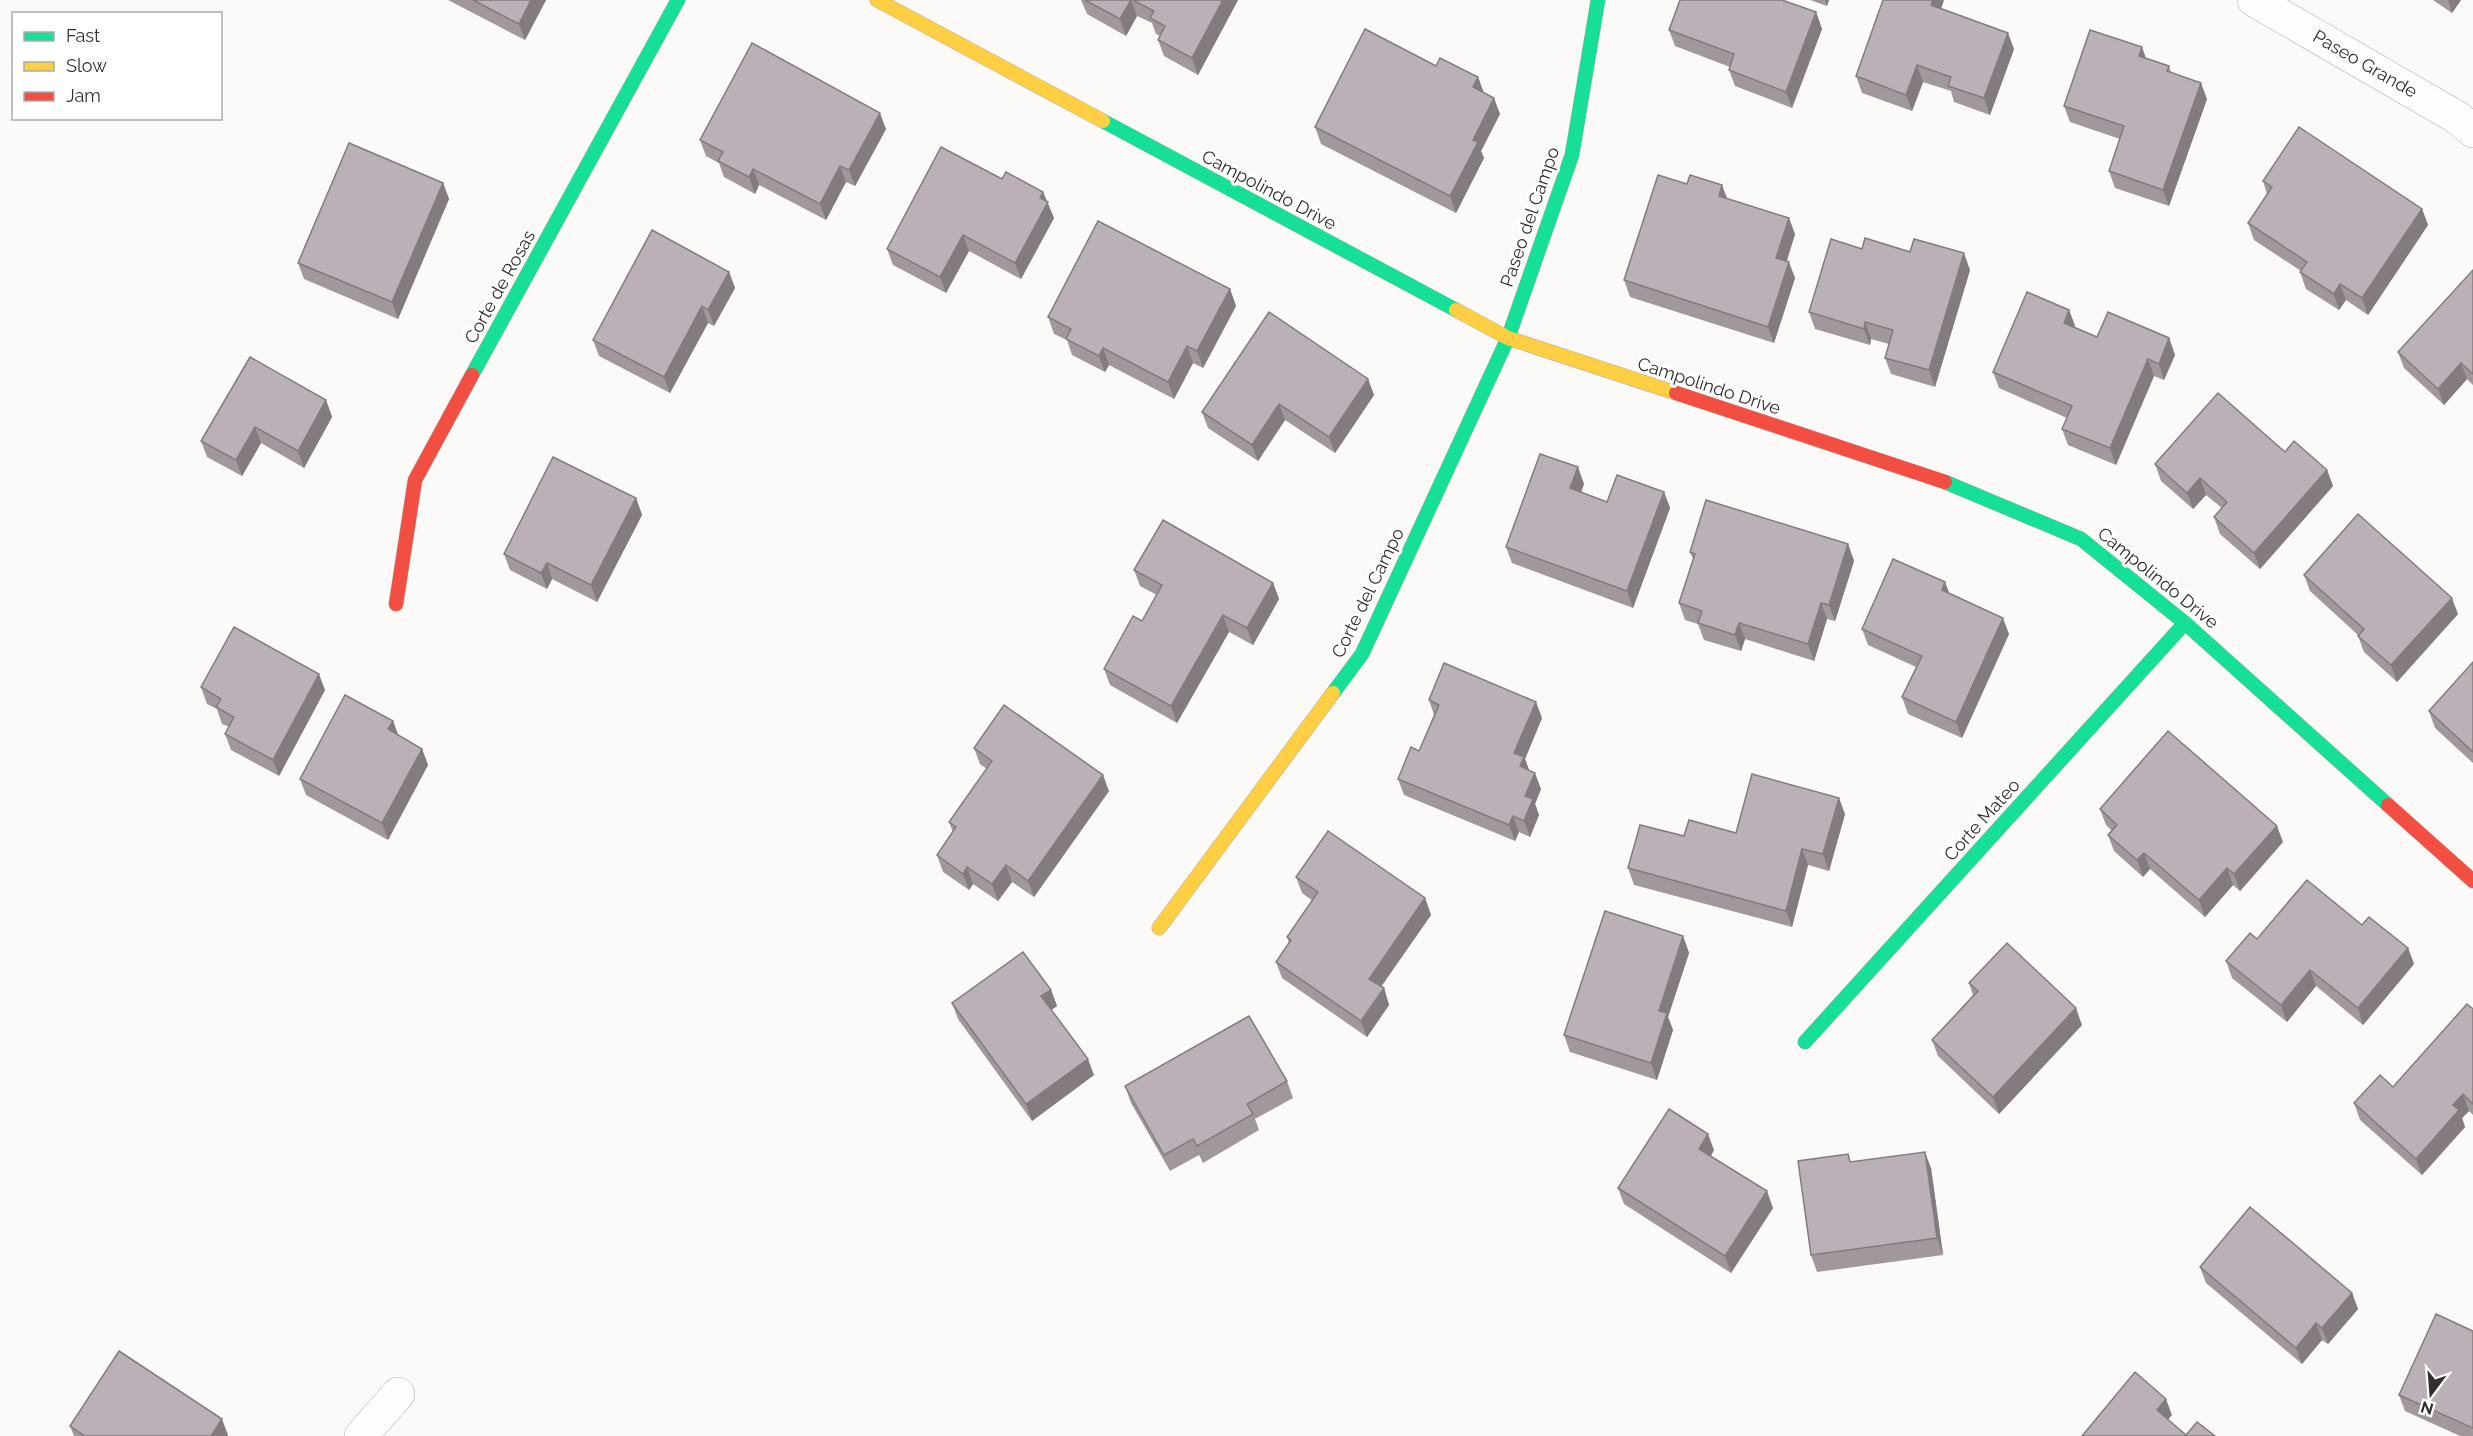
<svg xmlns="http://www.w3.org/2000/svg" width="2473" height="1436" font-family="Raleway,sans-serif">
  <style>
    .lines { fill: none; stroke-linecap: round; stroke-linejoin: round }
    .street-casing { stroke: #b1aeac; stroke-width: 34 }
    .fast-casing { stroke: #b1aeac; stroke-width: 15 }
    .slow-casing { stroke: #b1aeac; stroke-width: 15 }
    .jam-casing { stroke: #b1aeac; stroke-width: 15 }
    .street { stroke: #fffefe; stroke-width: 33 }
    .fast { stroke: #16e098; stroke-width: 14 }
    .slow { stroke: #ffcf43; stroke-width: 14 }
    .jam { stroke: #f24e42; stroke-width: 14 }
    .wall { fill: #a1979d }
    .shaded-wall { fill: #837b80 }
    .building { fill: #bbb0b7; stroke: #837b80; stroke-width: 1.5 }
    .labels { text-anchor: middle; stroke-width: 6; stroke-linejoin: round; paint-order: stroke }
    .street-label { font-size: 18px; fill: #332d2b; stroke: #fff }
  </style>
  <rect width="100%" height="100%" fill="#fcfaf8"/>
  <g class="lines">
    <g class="street-casing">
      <g id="street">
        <polyline points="2254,0 2458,118 2473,131"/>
        <polyline points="361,1436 398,1394"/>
      </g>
    </g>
    <g class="fast-casing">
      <g id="fast">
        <polyline points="1103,121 1456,310"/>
        <polyline points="472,375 678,0"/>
        <polyline points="1945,482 2081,539 2185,623 2388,805"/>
        <polyline points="1333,693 1362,654 1508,338 1572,155 1598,0"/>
        <polyline points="1805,1042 2185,623"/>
      </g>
    </g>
    <g class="slow-casing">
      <g id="slow">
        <polyline points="877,0 1103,121"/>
        <polyline points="1456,310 1508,338 1676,393"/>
        <polyline points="1159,928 1333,693"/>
      </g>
    </g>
    <g class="jam-casing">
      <g id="jam">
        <polyline points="1676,393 1945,482"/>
        <polyline points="396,604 415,480 472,375"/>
        <polyline points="2388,805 2473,881"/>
      </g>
    </g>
    <use href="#street" class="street"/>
    <use href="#fast" class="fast"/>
    <use href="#slow" class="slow"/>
    <use href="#jam" class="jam"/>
  </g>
  <g class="wall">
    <polygon points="448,0 546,0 525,40"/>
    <polygon points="1081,0 1238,0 1198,75 1164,56 1158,40 1160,36 1156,34 1152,23 1137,16 1126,36 1087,14"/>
    <polygon points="1810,0 1829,0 1827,6"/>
    <polygon points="2433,0 2461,0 2452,13"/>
    <polygon points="1941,9 2014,49 1990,115 1954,102 1951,91 1923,82 1912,111 1862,93 1856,76"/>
    <polygon points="1816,12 1822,29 1792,108 1735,86 1729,70 1730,67 1675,46 1669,30"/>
    <polygon points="2146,58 2169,66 2171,72 2207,99 2169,206 2115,188 2109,171 2120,139 2070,122 2064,106"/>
    <polygon points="1436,66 1478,77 1484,93 1500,114 1481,151 1484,158 1456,213 1321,144 1315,127"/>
    <polygon points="886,129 855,186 846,182 826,220 759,185 755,194 724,177 719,163 706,156 700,140"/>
    <polygon points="1002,179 1043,192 1054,218 1021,279 969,251 946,293 893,265 887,249"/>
    <polygon points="2263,181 2422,209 2428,225 2368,315 2346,300 2339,310 2306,289 2300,272 2301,271 2254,240 2248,223 2267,194"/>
    <polygon points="443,183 449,199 398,319 304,279 298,263"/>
    <polygon points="1727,199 1795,234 1787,261 1795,278 1774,343 1630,297 1624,280"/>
    <polygon points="1862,249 1970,270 1935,387 1891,374 1885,358 1889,344 1871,339 1870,345 1815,329 1809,312"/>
    <polygon points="2473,270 2473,385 2467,379 2444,405 2404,368 2398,352"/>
    <polygon points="729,272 735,288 714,326 708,323 670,393 599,356 593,340"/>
    <polygon points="1230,289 1236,306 1203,368 1193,363 1174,399 1109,365 1105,372 1072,355 1067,340 1054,334 1048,317"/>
    <polygon points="2069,310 2075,326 2075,327 2097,337 2169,338 2175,355 2164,380 2154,376 2116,465 2068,445 2062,429 2067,418 1999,388 1993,372"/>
    <polygon points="1368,379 1374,395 1335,453 1285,420 1258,461 1208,428 1202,412"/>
    <polygon points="326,400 332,417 304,468 261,443 242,476 207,457 201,441"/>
    <polygon points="2285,452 2327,470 2333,486 2260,569 2220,534 2214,517 2222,508 2206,495 2193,509 2161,481 2155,464"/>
    <polygon points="1584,484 1581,492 1607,502 1664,492 1670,508 1633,608 1512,563 1506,547"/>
    <polygon points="636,498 642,515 597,602 552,579 547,589 510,570 504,554"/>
    <polygon points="1848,544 1854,561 1835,621 1827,619 1814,661 1745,639 1741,651 1704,640 1698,624 1685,620 1679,603 1693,559 1690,552"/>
    <polygon points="1134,570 1273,583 1279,599 1253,645 1229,632 1177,723 1110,685 1104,669 1142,621 1157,595 1140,586"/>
    <polygon points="2304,575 2458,614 2397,682 2364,652 2358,636 2358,635 2310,591"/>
    <polygon points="1945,582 1949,593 2009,634 1962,738 1908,714 1902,697 1916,667 1868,645 1862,629"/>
    <polygon points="2473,662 2473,763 2435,728 2429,711"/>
    <polygon points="201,687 325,690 279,776 231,750 225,734 229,727 222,724 217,709 207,704"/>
    <polygon points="1429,700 1542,718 1525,759 1529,770 1541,789 1535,804 1539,815 1530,837 1519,832 1515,841 1404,795 1398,779 1419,751 1434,715"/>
    <polygon points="393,721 398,735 422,749 428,765 388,840 306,795 300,779"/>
    <polygon points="974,748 1109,791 1034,897 1012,882 998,901 973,884 969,890 943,872 937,855 953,832 949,822 987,769 980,764"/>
    <polygon points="2100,809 2283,842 2240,891 2233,885 2205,917 2150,869 2143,877 2114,851 2108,835 2112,831 2106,825"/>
    <polygon points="1845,814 1829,871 1808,865 1792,927 1634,885 1628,868 1684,836 1736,833"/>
    <polygon points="1296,877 1425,898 1431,915 1381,987 1384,988 1389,1005 1367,1037 1282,978 1276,962 1289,943 1287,937 1313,901 1302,893"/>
    <polygon points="2362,925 2408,948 2414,964 2363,1025 2316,986 2287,1022 2232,978 2226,961 2257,939"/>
    <polygon points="1683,936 1689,953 1668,1017 1673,1030 1657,1080 1570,1052 1564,1035"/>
    <polygon points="1969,983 2082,1025 1999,1114 1938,1056 1932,1040 1973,995"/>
    <polygon points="1051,990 1057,1006 1051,1010 1094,1075 1032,1121 958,1019 952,1003"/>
    <polygon points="2473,1009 2473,1115 2469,1111 2462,1118 2465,1127 2422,1175 2360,1120 2354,1103 2393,1087"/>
    <polygon points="1287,1081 1293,1098 1255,1119 1259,1130 1203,1163 1199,1155 1170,1171 1131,1103 1125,1086"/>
    <polygon points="1714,1150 1711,1156 1773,1208 1731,1273 1624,1204 1618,1188"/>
    <polygon points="1851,1162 1931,1168 1943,1255 1817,1272 1811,1255"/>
    <polygon points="2200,1267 2352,1293 2358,1309 2328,1344 2322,1340 2302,1364 2206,1283"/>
    <polygon points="2473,1331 2473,1436 2460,1436 2405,1411 2399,1395"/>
    <polygon points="70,1426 228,1435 228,1436 74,1436"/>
  </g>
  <g class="shaded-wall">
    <polygon points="531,0 546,0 525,40 519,24"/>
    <polygon points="1131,0 1137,16 1126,36 1120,19"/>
    <polygon points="1223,0 1238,0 1198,75 1192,58"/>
    <polygon points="1825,0 1829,0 1827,6"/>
    <polygon points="1933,0 1944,0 1937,22 1931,5"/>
    <polygon points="2448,0 2461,0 2452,13"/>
    <polygon points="1816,12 1822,29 1792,108 1786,92"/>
    <polygon points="2008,33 2014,49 1990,115 1984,98"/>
    <polygon points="2142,47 2148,64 2139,56"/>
    <polygon points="1917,65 1923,82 1912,111 1906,95"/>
    <polygon points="1478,77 1484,94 1473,87"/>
    <polygon points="2201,83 2207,99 2169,206 2163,190"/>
    <polygon points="1494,98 1500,114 1481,151 1484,158 1456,213 1450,196 1473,140"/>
    <polygon points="880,113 886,129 855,186 849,170"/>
    <polygon points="840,166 846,182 826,220 820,204"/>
    <polygon points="753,169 759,185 755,194 749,177"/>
    <polygon points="443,183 449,199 398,319 392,302"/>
    <polygon points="1722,185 1728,201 1719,196"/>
    <polygon points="1043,192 1054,218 1021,279 1015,263 1040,198"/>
    <polygon points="2422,209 2428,225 2368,315 2362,298"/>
    <polygon points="1789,218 1795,234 1782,275 1776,258"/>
    <polygon points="963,235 969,251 946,293 940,277"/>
    <polygon points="1964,253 1970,270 1935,387 1929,370"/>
    <polygon points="1789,262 1795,278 1774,343 1768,327"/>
    <polygon points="729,272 735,288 714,326 708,310"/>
    <polygon points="2340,284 2346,300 2339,310 2334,294"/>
    <polygon points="1230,289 1236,306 1203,368 1197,351"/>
    <polygon points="702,306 708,323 670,393 664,377"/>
    <polygon points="2069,310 2075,326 2070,339 2064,323"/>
    <polygon points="1865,322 1871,339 1870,345 1864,329"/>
    <polygon points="2169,338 2175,355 2164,380 2159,364"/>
    <polygon points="1187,346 1193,363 1174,399 1168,382"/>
    <polygon points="1103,348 1109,365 1105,372 1099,356"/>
    <polygon points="2148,359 2154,376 2116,465 2110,448"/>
    <polygon points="2461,363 2467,379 2444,405 2438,389"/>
    <polygon points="1368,379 1374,395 1335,453 1329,437"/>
    <polygon points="326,400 332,417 304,468 298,451"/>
    <polygon points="1279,404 1285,420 1258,461 1252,445"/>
    <polygon points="255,427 261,443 242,476 236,460"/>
    <polygon points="1578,467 1584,484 1576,505 1570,488"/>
    <polygon points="2327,470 2333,486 2260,569 2254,553"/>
    <polygon points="2200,478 2206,495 2193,509 2187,493"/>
    <polygon points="1664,492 1670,508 1633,608 1627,591"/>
    <polygon points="636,498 642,515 597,602 591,585"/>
    <polygon points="1848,544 1854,561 1835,621 1829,605"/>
    <polygon points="547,563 552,579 547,589 541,573"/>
    <polygon points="1945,582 1951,598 1942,590"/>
    <polygon points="1273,583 1279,599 1253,645 1247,628"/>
    <polygon points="2452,598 2458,614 2397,682 2391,665"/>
    <polygon points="1821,603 1827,619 1814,661 1808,644"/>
    <polygon points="1223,615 1229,632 1177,723 1171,706"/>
    <polygon points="2003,618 2009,634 1962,738 1956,722"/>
    <polygon points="1739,623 1745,639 1741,651 1735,635"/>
    <polygon points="319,674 325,690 279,776 273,760"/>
    <polygon points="1536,702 1542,718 1525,759 1530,773 1526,783 1514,753"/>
    <polygon points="393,721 399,737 388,729"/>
    <polygon points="422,749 428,765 388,840 382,823"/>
    <polygon points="1535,773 1541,789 1535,804 1539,815 1530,837 1524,821 1525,796"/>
    <polygon points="1103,775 1109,791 1034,897 1028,881"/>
    <polygon points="1839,798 1845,814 1829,871 1823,854"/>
    <polygon points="1513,816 1519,832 1515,841 1509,825"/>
    <polygon points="2277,826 2283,842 2240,891 2234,874"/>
    <polygon points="1802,849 1808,865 1792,927 1786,911"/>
    <polygon points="2144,853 2150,869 2143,877 2137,860"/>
    <polygon points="1006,865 1012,882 998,901 992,884"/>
    <polygon points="967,867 973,884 969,890 963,874"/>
    <polygon points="2227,868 2233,885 2205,917 2199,900"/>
    <polygon points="1425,898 1431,915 1375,995 1369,979"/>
    <polygon points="1683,936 1689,953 1668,1017 1673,1030 1657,1080 1651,1063 1659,1011"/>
    <polygon points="2408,948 2414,964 2363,1025 2358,1008"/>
    <polygon points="2310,970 2316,986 2287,1022 2281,1005"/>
    <polygon points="1384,988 1389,1005 1367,1037 1361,1021"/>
    <polygon points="1051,990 1057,1006 1047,1013 1041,996"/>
    <polygon points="2076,1008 2082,1025 1999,1114 1993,1097"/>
    <polygon points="1088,1059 1094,1075 1032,1121 1026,1104"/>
    <polygon points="2463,1094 2469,1111 2462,1118 2465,1127 2422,1175 2416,1159 2453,1105"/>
    <polygon points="1708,1134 1714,1150 1705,1165 1699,1149"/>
    <polygon points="1925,1152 1931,1168 1943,1255 1937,1238"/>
    <polygon points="1767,1191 1773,1208 1731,1273 1725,1256"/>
    <polygon points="2352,1293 2358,1309 2328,1344 2322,1328"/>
    <polygon points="2316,1323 2322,1340 2302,1364 2296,1348"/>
    <polygon points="2166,1399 2172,1415 2163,1426 2157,1410"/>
    <polygon points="222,1419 228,1435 228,1436 211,1436"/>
  </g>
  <g class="building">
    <polygon points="473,0 531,0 519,24"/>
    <polygon points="1085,0 1131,0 1120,19"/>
    <polygon points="1133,0 1223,0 1192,58 1158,40 1165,26 1150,18 1154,11"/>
    <polygon points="1680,0 1782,0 1816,12 1786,92 1729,70 1734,54 1669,30"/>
    <polygon points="1883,0 1933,0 1931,5 2008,33 1984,98 1948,86 1951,77 1917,65 1906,95 1856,76"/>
    <polygon points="1365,29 1436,66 1440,58 1478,77 1473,87 1494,98 1473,140 1478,142 1450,196 1315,127"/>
    <polygon points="2090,30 2142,47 2139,56 2169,66 2167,71 2201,83 2163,190 2109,171 2124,126 2064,106"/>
    <polygon points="752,43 880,113 849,170 840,166 820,204 753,169 749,177 718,161 723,152 700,140"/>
    <polygon points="2299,127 2422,209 2362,298 2340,284 2334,294 2300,272 2307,262 2248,223 2272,187 2263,181"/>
    <polygon points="349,143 443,183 392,302 298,263"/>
    <polygon points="941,147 1002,179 1006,172 1043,192 1040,198 1048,202 1015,263 963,235 940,277 887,249"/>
    <polygon points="1658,175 1687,184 1690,175 1722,185 1719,196 1789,218 1776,258 1789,262 1768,327 1624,280"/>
    <polygon points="1098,221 1230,289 1197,351 1187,346 1168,382 1103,348 1099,356 1066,339 1071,329 1048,317"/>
    <polygon points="652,230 729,272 708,310 702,306 664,377 593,340"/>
    <polygon points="1865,238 1910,252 1914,239 1964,253 1929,370 1885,358 1893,330 1865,322 1864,329 1809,312 1831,239 1862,249"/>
    <polygon points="2473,270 2473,374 2461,363 2438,389 2398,352"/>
    <polygon points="2027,292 2069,310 2064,323 2097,337 2108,312 2169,338 2159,364 2148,359 2110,448 2062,429 2072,406 1993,372"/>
    <polygon points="1269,312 1368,379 1329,437 1279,404 1252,445 1202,412"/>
    <polygon points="250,357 326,400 298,451 255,427 236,460 201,441"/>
    <polygon points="2218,393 2285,452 2294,441 2327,470 2254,553 2214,517 2227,502 2200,478 2187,493 2155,464"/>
    <polygon points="1540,454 1578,467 1570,488 1607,502 1617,475 1664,492 1627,591 1506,547"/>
    <polygon points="553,457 636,498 591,585 547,563 541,573 504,554"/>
    <polygon points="1706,500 1848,544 1829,605 1821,603 1808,644 1739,623 1735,635 1698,623 1702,611 1679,603 1695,554 1690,552"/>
    <polygon points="2358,514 2452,598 2391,665 2358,636 2364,629 2304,575"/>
    <polygon points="1163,520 1273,583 1247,628 1223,615 1171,706 1104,669 1133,616 1142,621 1162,585 1134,570"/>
    <polygon points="1893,559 1945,582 1942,590 2003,618 1956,722 1902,697 1922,656 1862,629"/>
    <polygon points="234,627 319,674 273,760 225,734 234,717 216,707 221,699 201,687"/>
    <polygon points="2473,662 2473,752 2429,711"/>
    <polygon points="1444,663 1536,702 1514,753 1524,757 1520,766 1535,773 1525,796 1533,799 1524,821 1513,816 1509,825 1398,779 1411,747 1419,751 1439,705 1429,700"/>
    <polygon points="345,695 393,721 388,729 422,749 382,823 300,779"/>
    <polygon points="1004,705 1103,775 1028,881 1006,865 992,884 967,867 963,874 937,855 956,827 949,822 992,761 974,748"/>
    <polygon points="2168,731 2277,826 2234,874 2227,868 2199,900 2144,853 2137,860 2108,835 2117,825 2100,809"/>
    <polygon points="1752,774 1839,798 1823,854 1802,849 1786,911 1628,868 1640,825 1684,836 1689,820 1736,833"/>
    <polygon points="1328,831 1425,898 1369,979 1384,988 1361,1021 1276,962 1291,940 1287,937 1318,892 1296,877"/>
    <polygon points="2307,880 2362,925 2369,917 2408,948 2358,1008 2310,970 2281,1005 2226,961 2250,933 2257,939"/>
    <polygon points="1605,911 1683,936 1659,1011 1667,1013 1651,1063 1564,1035"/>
    <polygon points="2007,943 2076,1008 1993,1097 1932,1040 1978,991 1969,983"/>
    <polygon points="1023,952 1051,990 1041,996 1088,1059 1026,1104 952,1003"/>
    <polygon points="2467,1004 2473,1009 2473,1104 2463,1094 2453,1105 2459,1110 2416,1159 2354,1103 2380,1075 2393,1087"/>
    <polygon points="1249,1016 1287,1081 1247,1104 1253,1114 1197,1146 1193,1139 1164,1155 1125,1086"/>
    <polygon points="1669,1109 1708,1134 1699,1149 1767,1191 1725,1256 1618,1188"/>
    <polygon points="1925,1152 1937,1238 1811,1255 1798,1161 1848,1154 1850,1162"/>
    <polygon points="2250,1207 2352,1293 2322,1328 2316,1323 2296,1348 2200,1267"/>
    <polygon points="2436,1314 2473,1331 2473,1428 2399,1395"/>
    <polygon points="119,1351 222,1419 211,1436 85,1436 70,1426"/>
    <polygon points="2135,1372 2166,1399 2157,1410 2186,1435 2197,1422 2215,1436 2082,1436"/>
  </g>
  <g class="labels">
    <g class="street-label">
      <text transform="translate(2365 64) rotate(30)" y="6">Paseo Grande</text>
      <text transform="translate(1269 190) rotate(28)" y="6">Campolindo Drive</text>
      <text transform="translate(1530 217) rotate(-71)" y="6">Paseo del Campo</text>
      <text transform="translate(500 287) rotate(-61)" y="6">Corte de Rosas</text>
      <text transform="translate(1709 386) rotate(18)" y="6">Campolindo Drive</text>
      <text transform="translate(2158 578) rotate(39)" y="6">Campolindo Drive</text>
      <text transform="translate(1368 593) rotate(-64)" y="6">Corte del Campo</text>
      <text transform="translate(1982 820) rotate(-48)" y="6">Corte Mateo</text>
    </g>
  </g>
  <rect x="12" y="12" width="210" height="108" fill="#ffffff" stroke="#adabaa" stroke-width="1.5"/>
  <rect x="24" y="32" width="30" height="9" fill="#16e098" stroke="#adabaa" stroke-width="1.5"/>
  <text x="66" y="42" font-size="18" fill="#332d2b">Fast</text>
  <rect x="24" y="62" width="30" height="9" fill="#ffcf43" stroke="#adabaa" stroke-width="1.5"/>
  <text x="66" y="72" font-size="18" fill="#332d2b">Slow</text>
  <rect x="24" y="92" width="30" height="9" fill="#f24e42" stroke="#adabaa" stroke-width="1.5"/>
  <text x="66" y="102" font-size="18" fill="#332d2b">Jam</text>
  <g transform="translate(2431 1394) rotate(196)" stroke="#ffffff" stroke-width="4.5" paint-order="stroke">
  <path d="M0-4.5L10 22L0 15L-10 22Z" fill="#332d2b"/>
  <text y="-9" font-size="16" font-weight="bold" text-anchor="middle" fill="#332d2b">N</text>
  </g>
</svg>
